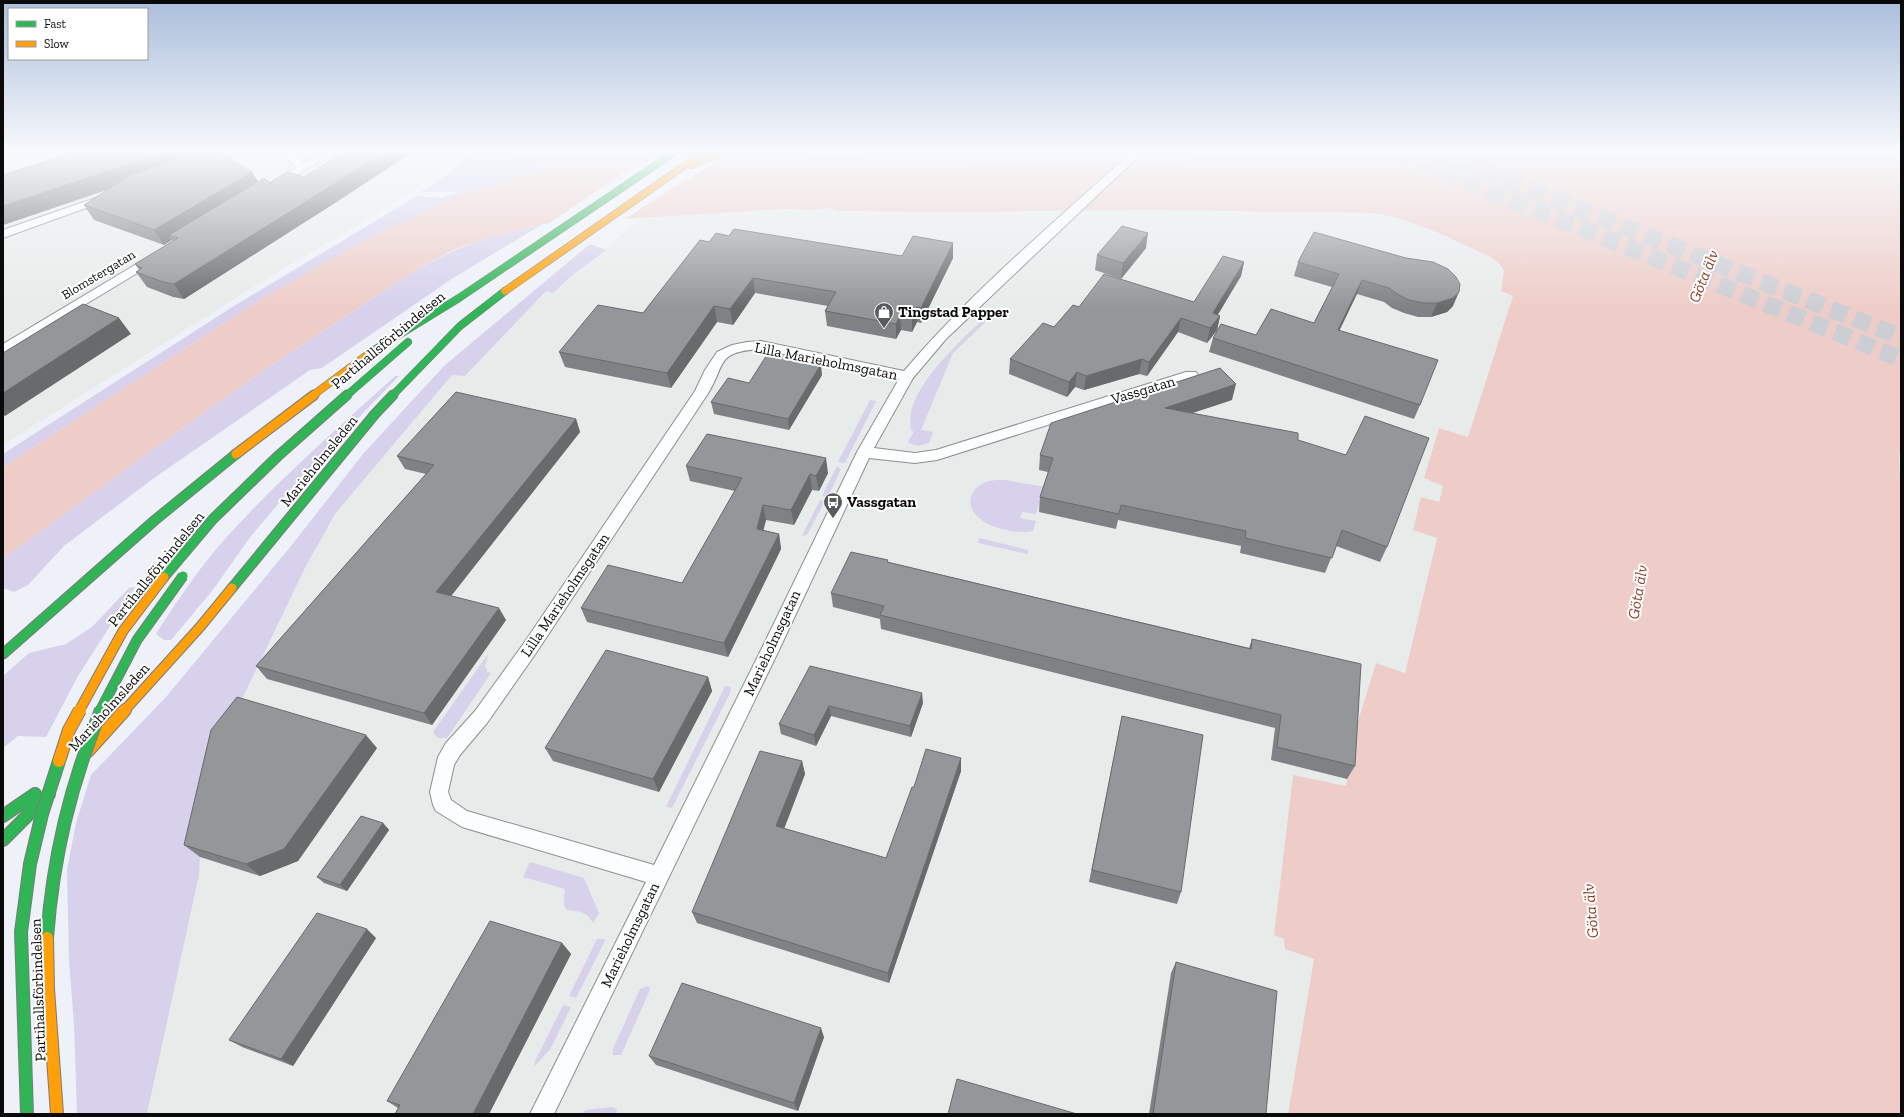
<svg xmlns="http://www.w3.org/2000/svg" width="1904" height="1117" font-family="'Zilla Slab',serif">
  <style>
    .industrial { fill: #e7ecea }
    .green { fill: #d7d1ec }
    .water { fill: #eecdc8 }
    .pier { fill: #eef1f8 }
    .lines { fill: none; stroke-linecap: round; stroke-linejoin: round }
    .highway-tunnel { stroke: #ccced4; stroke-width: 17; stroke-dasharray: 17 8; stroke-linecap: butt }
    .street-casing { stroke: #8d8e91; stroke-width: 2 }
    .fast-far2-casing { stroke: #7a7b7e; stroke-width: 8 }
    .fast-far1-casing { stroke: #7a7b7e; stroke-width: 11 }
    .fast-casing { stroke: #7a7b7e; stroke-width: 14 }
    .slow-far2-casing { stroke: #7a7b7e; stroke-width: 8 }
    .slow-far1-casing { stroke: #7a7b7e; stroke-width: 11 }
    .slow-casing { stroke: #7a7b7e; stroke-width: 14 }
    .street { fill: #fcfdfe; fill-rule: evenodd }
    .fast-far2 { stroke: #30b455; stroke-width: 7 }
    .fast-far1 { stroke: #30b455; stroke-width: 9 }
    .fast { stroke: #30b455; stroke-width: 12 }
    .slow-far2 { stroke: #ff9f0a; stroke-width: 7 }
    .slow-far1 { stroke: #ff9f0a; stroke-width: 9 }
    .slow { stroke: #ff9f0a; stroke-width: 12 }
    .fast-bridge-far1-casing { stroke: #7a7b7e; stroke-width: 11; stroke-linecap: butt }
    .fast-bridge-casing { stroke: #7a7b7e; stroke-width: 14; stroke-linecap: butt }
    .slow-bridge-far1-casing { stroke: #7a7b7e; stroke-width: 11; stroke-linecap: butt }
    .slow-bridge-casing { stroke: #7a7b7e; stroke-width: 14; stroke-linecap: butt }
    .fast-bridge-far1 { stroke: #30b455; stroke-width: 9 }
    .fast-bridge { stroke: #30b455; stroke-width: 12 }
    .slow-bridge-far1 { stroke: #ff9f0a; stroke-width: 9 }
    .slow-bridge { stroke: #ff9f0a; stroke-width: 12 }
    .wall { fill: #7f8284 }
    .shaded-wall { fill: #686a6c }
    .building { fill: #94979a; stroke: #686a6c }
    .labels { text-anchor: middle; stroke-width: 4; stroke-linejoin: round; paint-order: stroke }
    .far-street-label { font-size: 13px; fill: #0a0a0a; stroke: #fff }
    .poi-label { font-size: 15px; font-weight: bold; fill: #0a0a0a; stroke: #fff; text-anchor: start }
    .street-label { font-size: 15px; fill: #0a0a0a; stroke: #fff }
    .water-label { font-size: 16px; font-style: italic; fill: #8c3c22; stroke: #fff }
  </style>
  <rect width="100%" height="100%" fill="#eef1f8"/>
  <g class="industrial">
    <polygon points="106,152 459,152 442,170 426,182 391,205 261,282 3,445 3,186"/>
    <polygon points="827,208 838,211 909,212 1151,210 1373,213 1389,215 1416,224 1489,256 1499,263 1504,272 1501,291 1513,296 1468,437 1439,428 1424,478 1443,486 1439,502 1413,530 1437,538 1405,673 1376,664 1354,734 1346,786 1293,776 1288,817 1285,949 1314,959 1288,1114 147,1114 199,875 200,857 239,705 306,566 335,514 452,375 465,376 546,291 553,293 640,219 728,211 784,209 815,210"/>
  </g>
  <g class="green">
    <path d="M469,152L544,153C540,174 526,174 508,181L266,296L3,467V454L20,443L234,306L417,196L441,198L460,192H421L452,171Z"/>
    <polygon points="543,224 453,278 322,368 310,370 154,478 64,546 28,585 14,592 3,588 3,559 138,460 267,368 414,271 455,250 484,239"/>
    <polygon points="590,244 606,250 574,274 553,293 546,291 465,376 452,375 335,514 306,566 239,705 200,857 199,875 147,1114 77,1114 74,1025 69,961 67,870 76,823 91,775 166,697 291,546 363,454 444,366"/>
    <path d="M995,309H999L953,353L921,430L933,432L929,443L918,446L909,443L908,441L914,432L911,430C910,423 910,414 912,408C921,375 970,331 995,309Z"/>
    <path d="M395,376H399L301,477L251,536L212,591L171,640H164L156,634C175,604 195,574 218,547C272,485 335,431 395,376Z"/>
    <polygon points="870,400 876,401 845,463 838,462"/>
    <polygon points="837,466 841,469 828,497 822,496"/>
    <path d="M1005,480L1045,487L1036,514L1022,512L1020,518L1036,521L1033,531C1015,536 960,523 972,494C975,489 980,484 986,482C991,480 999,480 1005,480Z"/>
    <polygon points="820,500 825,501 807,535 802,536"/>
    <polygon points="979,538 1028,550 1028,554 978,543"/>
    <polygon points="135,587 78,676 46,737 18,736 3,748 3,676 29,653 66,644 92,627 129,588"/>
    <polygon points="488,654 485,667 487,669 487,672 491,673 447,738 438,738 433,732"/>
    <polygon points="725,686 731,687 730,693 672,808 666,807"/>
    <path d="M530,862L584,878L599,913L593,923C592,921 589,917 587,915C571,905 560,920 565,889L523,877Z"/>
    <polygon points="597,939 606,939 576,998 569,996"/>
    <polygon points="648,986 650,988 649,992 621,1055 613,1055 613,1049 640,989"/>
    <polygon points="563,1005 571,1007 551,1048 534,1067 535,1061"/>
    <polygon points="612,1107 617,1109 616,1114 581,1114 586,1110"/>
  </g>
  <path class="water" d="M544,152H616L729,160L840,158L1078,163L1180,161L1211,152H1901V455H1899L1901,500V1114H1288L1314,959L1285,949L1284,939L1274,935L1293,775L1346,786L1354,734L1376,663L1405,673L1437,538L1413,530L1421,497L1439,502L1443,486L1424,478L1439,428L1468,437L1513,296L1501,291L1504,271L1499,263L1489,256C1451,239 1414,219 1373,213L1151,210L943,212L838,211L827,208L815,210L784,209L543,224L484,239L455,249L414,271L267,368L138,460L3,559V467L266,296L376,234L463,194L508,181L536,171L542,161Z"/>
  <polygon class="pier" points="651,155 722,159 671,189 621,222 546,225"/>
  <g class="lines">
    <g class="highway-tunnel">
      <polyline points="1395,152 1901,359"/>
      <polyline points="1436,152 1901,337"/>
    </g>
    <g class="street-casing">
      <g id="street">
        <polygon points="222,152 237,152 236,154 208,164 204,165 199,162 200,160"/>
        <polygon points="281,152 292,152 304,163 324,152 337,152 274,188 268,185 270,183 296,168"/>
        <path d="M1132,152H1143L946,339L913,378L874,448L915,453L936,450L1186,372H1196L1198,375L1196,378L937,460L915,463L869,458L780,648L554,1114H530L646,882L462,827L436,811L433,805L430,792L438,757L446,743L475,711L524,643L695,391L705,370L717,352L732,345L747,342L761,341L904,371C972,291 1054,222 1132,152ZM761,349L899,379L857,452L762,648L654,865L467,811L451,800L448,792L454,765L460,755L487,723L536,653L707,395C727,364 714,352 761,349Z"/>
        <polygon points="104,195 110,198 108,200 3,238 3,230"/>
        <polygon points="155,253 161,257 159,260 3,354 3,344"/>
      </g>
    </g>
    <g class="fast-far2-casing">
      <g id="fast-far2">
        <polyline points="371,352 459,298 675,152"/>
        <polyline points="346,396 408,342"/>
        <polyline points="392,396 460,326 505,291"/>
      </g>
    </g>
    <g class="fast-far1-casing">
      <g id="fast-far1">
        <polyline points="164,577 213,519 278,456 347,395"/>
        <polyline points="232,588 375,414 393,395"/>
        <polyline points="3,654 155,520 236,454"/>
      </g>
    </g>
    <g class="fast-casing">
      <g id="fast">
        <polyline points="3,816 35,794"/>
        <polyline points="3,840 49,794"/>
      </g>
    </g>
    <g class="slow-far2-casing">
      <g id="slow-far2">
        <polyline points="691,165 724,152"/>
        <polyline points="505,291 704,152"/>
        <polyline points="312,396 371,352"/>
      </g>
    </g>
    <g class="slow-far1-casing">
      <g id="slow-far1">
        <polyline points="236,454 314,395"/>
        <polyline points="124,711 200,627 232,588"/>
      </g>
    </g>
    <g class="slow-casing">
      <polyline id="slow" points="88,751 125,710"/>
    </g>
    <use href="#street" class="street"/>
    <use href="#fast-far2" class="fast-far2"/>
    <use href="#fast-far1" class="fast-far1"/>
    <use href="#fast" class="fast"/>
    <use href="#slow-far2" class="slow-far2"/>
    <use href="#slow-far1" class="slow-far1"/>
    <use href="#slow" class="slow"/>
    <g class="fast-bridge-far1-casing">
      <polyline id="fast-bridge-far1" points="100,711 137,640 183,576"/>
    </g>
    <g class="fast-bridge-casing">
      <g id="fast-bridge">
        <path d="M47,938C53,857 70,786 101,710"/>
        <polyline points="27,1114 21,932 30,864 42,814 59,761"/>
      </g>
    </g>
    <g class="slow-bridge-far1-casing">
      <polyline id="slow-bridge-far1" points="79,711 123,631 164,577"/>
    </g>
    <g class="slow-bridge-casing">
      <g id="slow-bridge">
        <polyline points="59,761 69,730 80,710"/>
        <polyline points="47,938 48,989 57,1114"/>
      </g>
    </g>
    <use href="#fast-bridge-far1" class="fast-bridge-far1"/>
    <use href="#fast-bridge" class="fast-bridge"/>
    <use href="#slow-bridge-far1" class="slow-bridge-far1"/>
    <use href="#slow-bridge" class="slow-bridge"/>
  </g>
  <g class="wall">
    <polygon points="252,172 258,182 270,183 338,201 184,299 173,297 147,287 136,272 139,270 135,264 173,241 172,240 164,245 94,220 84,205 107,190 3,225 3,175"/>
    <polygon points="729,236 902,256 953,258 921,323 917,322 912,332 901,330 896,339 827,326 825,311 828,306 755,293 733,325 717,322 671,388 565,367 559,352 643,313 709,242"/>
    <polygon points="1146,248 1121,279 1095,270 1097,255"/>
    <polygon points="1244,262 1241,276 1217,315 1220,316 1217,330 1207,343 1178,332 1147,376 1139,374 1084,390 1075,387 1067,397 1009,374 1010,359 1054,327 1079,307 1194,302"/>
    <polygon points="1298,262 1453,306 1447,312 1431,317 1418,317 1404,313 1392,308 1384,302 1357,294 1339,330 1420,405 1414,419 1209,352 1213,338 1256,335 1314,323 1332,287 1294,276"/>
    <polygon points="822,375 789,430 714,414 711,402 749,383"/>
    <polygon points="1232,400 1192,413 1298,440 1387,547 1380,562 1336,546 1325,573 1240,553 1241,546 1118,520 1116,529 1039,512 1040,497 1048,472 1039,470 1040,455"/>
    <polygon points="576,419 580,432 451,596 506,620 432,725 267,679 256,666 426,474 405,469 397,456"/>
    <polygon points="686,466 828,473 819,491 812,490 794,525 766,520 763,530 779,534 781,549 728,657 587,622 581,608 682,583 735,491 690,481"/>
    <polygon points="888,562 1249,648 1252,639 1355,766 1347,779 1271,760 1275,728 881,629 880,619 833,607 831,593"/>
    <polygon points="810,666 923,703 911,737 831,716 816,746 781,734 779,724"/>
    <polygon points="708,677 712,691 659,792 553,761 545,748"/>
    <polygon points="1122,716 1181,892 1177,904 1089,882 1119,730"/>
    <polygon points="377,748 298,861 260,876 200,857 184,845"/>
    <polygon points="961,758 961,771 889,983 697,923 692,912 802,761 805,774 784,829 886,858 914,787"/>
    <polygon points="383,823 389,830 347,891 324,883 317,877"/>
    <polygon points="376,938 293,1066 242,1047 229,1040"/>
    <polygon points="562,943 571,954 489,1114 395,1114 398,1108 387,1101"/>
    <polygon points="1176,962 1266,1114 1149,1114 1171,973"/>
    <polygon points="824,1037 798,1111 656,1065 649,1056"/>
  </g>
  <g class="shaded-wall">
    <polygon points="166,152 213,152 208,155 3,225 3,206"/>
    <polygon points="384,152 413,152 338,201 184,299 174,284"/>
    <polygon points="252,172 261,187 169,235 172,240 164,245 154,230"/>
    <polygon points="1148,233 1146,248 1121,279 1123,263"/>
    <polygon points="953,243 953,258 921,323 921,308"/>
    <polygon points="1244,262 1241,276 1210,328 1213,313"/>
    <polygon points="753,278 755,293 733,325 730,309"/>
    <polygon points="1362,280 1357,294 1333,344 1338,330"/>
    <polygon points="1459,292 1453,306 1447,312 1431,317 1437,303"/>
    <polygon points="714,306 717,322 671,388 667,373"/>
    <polygon points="917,307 917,322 912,332 912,317"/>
    <polygon points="900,315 901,330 896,339 896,324"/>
    <polygon points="1220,316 1217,330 1207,343 1210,328"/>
    <polygon points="119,318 131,334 5,416 3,414 3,393"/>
    <polygon points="1181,318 1178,332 1147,376 1149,362"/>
    <polygon points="1142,359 1139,374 1084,390 1086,376"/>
    <polygon points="821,364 822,375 789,430 788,419"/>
    <polygon points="1077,372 1075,387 1067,397 1069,382"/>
    <polygon points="1236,384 1232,400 1162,423 1165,408"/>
    <polygon points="576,419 580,432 444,605 436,592"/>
    <polygon points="826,458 828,473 819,491 816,476"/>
    <polygon points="810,474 812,490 794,525 791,510"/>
    <polygon points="763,505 766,520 760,544 757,529"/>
    <polygon points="779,534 781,549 728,657 724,643"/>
    <polygon points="499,608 506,620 432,725 424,713"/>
    <polygon points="708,677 712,691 659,792 653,779"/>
    <polygon points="922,693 923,703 911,737 910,726"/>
    <polygon points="829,706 831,716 816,746 814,735"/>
    <polygon points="366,735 377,748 298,861 260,876 246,864"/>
    <polygon points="961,758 961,771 889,983 888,973"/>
    <polygon points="802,761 805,774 780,839 776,826"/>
    <polygon points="383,823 389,830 347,891 340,885"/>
    <polygon points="367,929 376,938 293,1066 281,1059"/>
    <polygon points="562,943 571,954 489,1114 473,1114"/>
    <polygon points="821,1028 824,1037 798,1111 794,1103"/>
  </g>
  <g class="building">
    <polygon points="74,152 166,152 3,206 3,175"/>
    <polygon points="197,152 218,152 252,172 154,230 84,205 129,176"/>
    <polygon points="345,152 384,152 331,186 174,284 163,282 136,272 142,268 135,264 178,238 169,235 264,178 270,183 288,172 304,177"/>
    <polygon points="1122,226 1148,233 1123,263 1097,255"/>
    <polygon points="734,229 902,256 913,236 953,243 921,308 917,307 912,317 900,315 896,324 825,311 836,292 753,278 730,309 714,306 667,373 559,352 598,305 643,313 700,240 709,242 716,233 729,236"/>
    <polygon points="1314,232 1406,258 1433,262 1448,269 1456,277 1460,284 1459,292 1453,298 1437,303 1423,303 1409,300 1397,294 1389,288 1362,280 1338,330 1438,360 1420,405 1213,338 1221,324 1256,335 1271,309 1314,323 1339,274 1298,262"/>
    <polygon points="1223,256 1244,262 1213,313 1220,316 1210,328 1181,318 1149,362 1142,359 1086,376 1077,372 1069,382 1010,359 1043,323 1054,327 1073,305 1079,307 1104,274 1194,302"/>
    <polygon points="83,304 119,318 3,393 3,353"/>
    <polygon points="768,353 821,364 788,419 711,402 728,378 749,383"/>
    <polygon points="1220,368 1236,384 1165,408 1298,433 1298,440 1346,455 1365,416 1429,438 1387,547 1342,530 1332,558 1245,538 1246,531 1121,505 1119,514 1040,497 1053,458 1040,455 1051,423"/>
    <polygon points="456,392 576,419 436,592 499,608 424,713 256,666 434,465 397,456"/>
    <polygon points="707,434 826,458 816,476 810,474 791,510 763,505 757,529 779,534 724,643 581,608 608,565 682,583 742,478 686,466"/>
    <polygon points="851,552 888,560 887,562 1251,649 1252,639 1361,664 1355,766 1277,747 1281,715 880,615 884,606 831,593"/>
    <polygon points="606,650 708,677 653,779 545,748"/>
    <polygon points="810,666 922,693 910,726 829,706 814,735 779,724"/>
    <polygon points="237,697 366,735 284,849 246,864 184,845 211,730"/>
    <polygon points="1122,716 1203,735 1181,892 1092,870"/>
    <polygon points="926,749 961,758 888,973 692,912 760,751 802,761 776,826 886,858 912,787 914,787"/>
    <polygon points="361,816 383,823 340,885 317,877"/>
    <polygon points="317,913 367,929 281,1059 229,1040"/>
    <polygon points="490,921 562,943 473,1114 395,1114 400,1105 387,1101"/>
    <polygon points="1176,962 1277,991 1266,1114 1153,1114"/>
    <polygon points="682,983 821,1028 794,1103 649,1056"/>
    <polygon points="957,1079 1077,1114 948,1114"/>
  </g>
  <linearGradient id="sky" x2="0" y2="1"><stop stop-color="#aabedb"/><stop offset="0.49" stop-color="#f7f9fc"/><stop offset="1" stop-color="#f7f9fc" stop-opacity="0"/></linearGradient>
  <rect width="1904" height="308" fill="url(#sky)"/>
  <defs>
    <g id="shop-pin" transform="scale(1)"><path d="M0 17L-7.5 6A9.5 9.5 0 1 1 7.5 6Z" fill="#5a5b5d" stroke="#fff"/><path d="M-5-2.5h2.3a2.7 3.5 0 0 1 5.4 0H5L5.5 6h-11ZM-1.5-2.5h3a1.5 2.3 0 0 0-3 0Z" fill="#fff"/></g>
    <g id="bus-pin" transform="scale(1)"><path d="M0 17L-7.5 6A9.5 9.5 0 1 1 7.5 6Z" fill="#5a5b5d" stroke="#fff"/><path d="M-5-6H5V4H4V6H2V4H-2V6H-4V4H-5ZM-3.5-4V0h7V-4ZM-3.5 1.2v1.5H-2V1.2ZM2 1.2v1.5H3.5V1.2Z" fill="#fff"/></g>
  </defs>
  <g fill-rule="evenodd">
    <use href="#shop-pin" x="884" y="312"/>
    <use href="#bus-pin" x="833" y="502"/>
  </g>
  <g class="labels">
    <g class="far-street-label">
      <text transform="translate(98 274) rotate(-31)" y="5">Blomstergatan</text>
    </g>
    <g class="poi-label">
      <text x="898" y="317">Tingstad Papper</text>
      <text x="847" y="507">Vassgatan</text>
    </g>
    <g class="street-label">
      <text transform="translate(388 340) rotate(-40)" y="5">Partihallsförbindelsen</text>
      <text transform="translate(826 361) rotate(11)" y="5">Lilla Marieholmsgatan</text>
      <text transform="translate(1143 390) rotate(-17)" y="5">Vassgatan</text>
      <text transform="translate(319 461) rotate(-51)" y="5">Marieholmsleden</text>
      <text transform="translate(156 569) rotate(-51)" y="5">Partihallsförbindelsen</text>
      <text transform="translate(565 595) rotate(-56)" y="5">Lilla Marieholmsgatan</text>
      <text transform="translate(772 643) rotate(-65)" y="5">Marieholmsgatan</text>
      <text transform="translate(109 707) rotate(-48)" y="5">Marieholmsleden</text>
      <text transform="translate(630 935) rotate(-64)" y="5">Marieholmsgatan</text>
      <text transform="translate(38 990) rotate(-92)" y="5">Partihallsförbindelsen</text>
    </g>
    <g class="water-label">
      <text transform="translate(1703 276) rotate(-68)" y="6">Göta älv</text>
      <text transform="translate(1637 592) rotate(-80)" y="6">Göta älv</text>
      <text transform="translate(1590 911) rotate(-95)" y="6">Göta älv</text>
    </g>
  </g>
  <rect width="1904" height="1117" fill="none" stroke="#0a0a0a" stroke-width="8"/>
  <rect x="8" y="8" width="140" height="52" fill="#ffffff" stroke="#9d9d9d"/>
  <rect x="16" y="21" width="20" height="6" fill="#30b455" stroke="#9d9d9d"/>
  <text x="44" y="28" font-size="12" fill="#0a0a0a">Fast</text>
  <rect x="16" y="41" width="20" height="6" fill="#ff9f0a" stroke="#9d9d9d"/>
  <text x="44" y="48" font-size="12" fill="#0a0a0a">Slow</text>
</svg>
